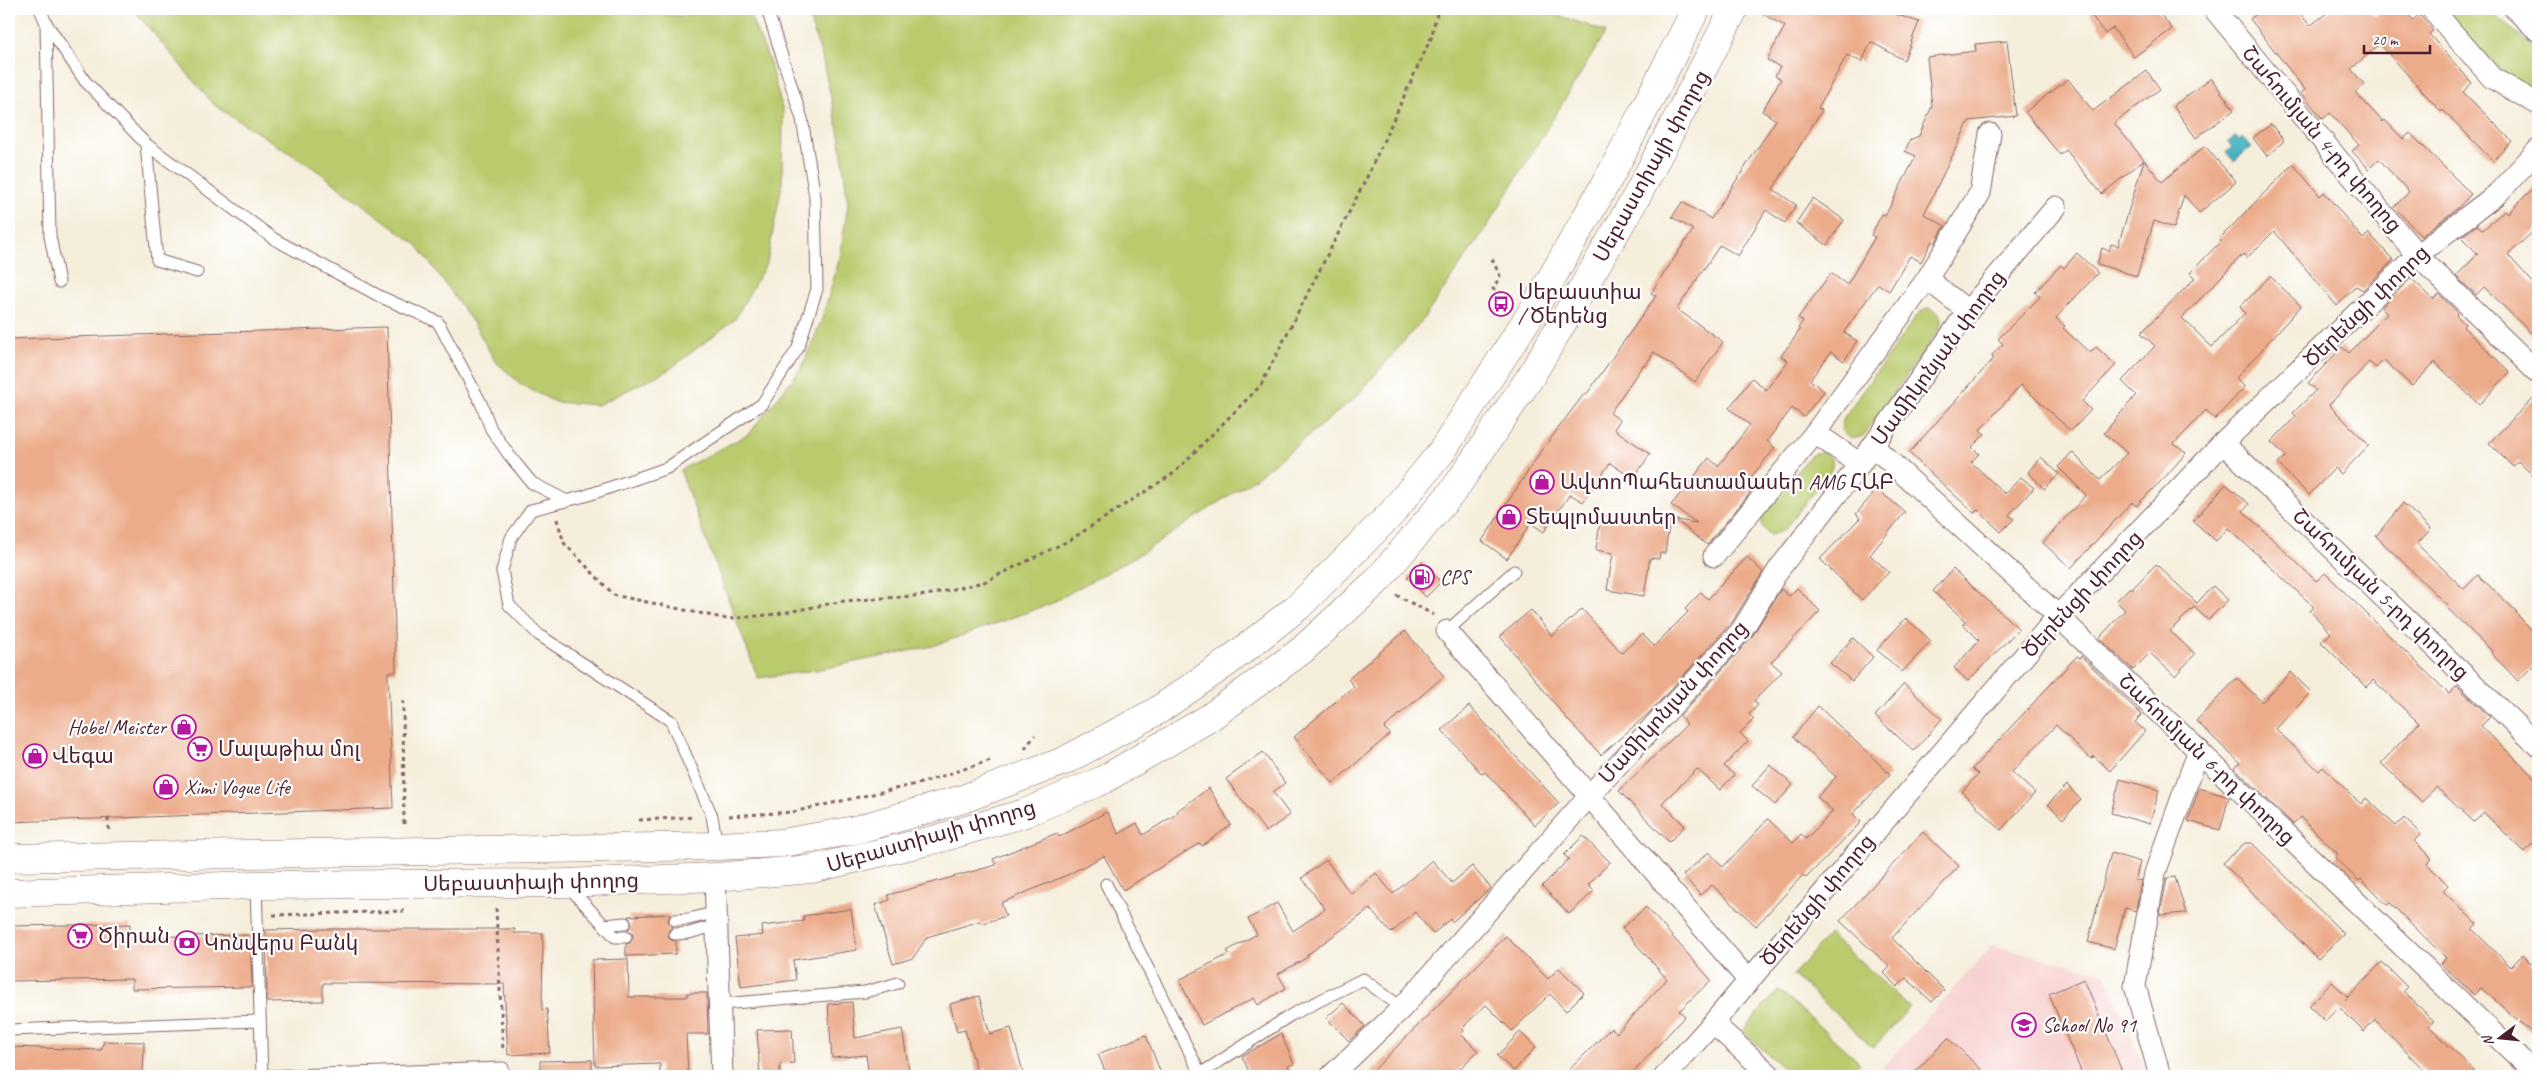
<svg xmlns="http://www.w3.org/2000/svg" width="2547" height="1085" font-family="Caveat,'Noto Sans Armenian',sans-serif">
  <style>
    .built { fill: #f7d0cf }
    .green { fill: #b9cb6d; stroke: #82754c }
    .water { fill: #42b0bf; stroke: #466875 }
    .building { fill: #ecac8b }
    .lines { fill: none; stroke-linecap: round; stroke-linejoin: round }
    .service-casing { stroke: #866769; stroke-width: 13 }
    .minor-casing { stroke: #866769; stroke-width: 23 }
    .primary-casing { stroke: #866769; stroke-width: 29 }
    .path { stroke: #866769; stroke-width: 3; stroke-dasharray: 4 4; stroke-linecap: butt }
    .service { stroke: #fff; stroke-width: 11 }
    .minor { stroke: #fff; stroke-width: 21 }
    .primary { stroke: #fff; stroke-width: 28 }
    .labels { text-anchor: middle; stroke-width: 4.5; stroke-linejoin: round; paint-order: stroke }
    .street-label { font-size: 21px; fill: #4a1f2b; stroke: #fff }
    .poi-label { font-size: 21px; fill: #4a1f2b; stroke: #fff; text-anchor: start }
  </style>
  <rect width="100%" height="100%" fill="#fff"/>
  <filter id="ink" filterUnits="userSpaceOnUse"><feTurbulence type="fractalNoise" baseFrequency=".02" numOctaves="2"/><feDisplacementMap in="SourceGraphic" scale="10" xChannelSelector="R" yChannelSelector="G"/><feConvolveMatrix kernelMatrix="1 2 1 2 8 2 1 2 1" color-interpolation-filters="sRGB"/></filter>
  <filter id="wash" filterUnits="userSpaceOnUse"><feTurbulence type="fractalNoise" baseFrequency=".0096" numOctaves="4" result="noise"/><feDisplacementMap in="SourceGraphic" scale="20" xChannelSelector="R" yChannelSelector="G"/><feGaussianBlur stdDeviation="1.12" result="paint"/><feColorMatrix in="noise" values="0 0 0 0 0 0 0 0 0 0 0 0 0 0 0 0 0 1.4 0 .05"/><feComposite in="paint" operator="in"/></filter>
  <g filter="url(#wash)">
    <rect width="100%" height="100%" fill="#f5eedb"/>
    <polygon class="built" points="1987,944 2106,974 2147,1076 1875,1076 1990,948"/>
    <g class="green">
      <polygon points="133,9 614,9 622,12 682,16 713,9 747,9 769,60 783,111 782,184 767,262 735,319 670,369 598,405 555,402 522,385 495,361 474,324 417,245 318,171 214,105"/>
      <polygon points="806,9 1541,9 1606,32 1490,222 1424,318 1356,397 1257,477 1145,551 1050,604 933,646 816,670 758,678 680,470 749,434 802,367 822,319 840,257 848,204 840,139 822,57"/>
      <polygon points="2443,9 2490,9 2538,53 2538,92 2501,72"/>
      <path d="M1929,308C1941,312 1944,320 1938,331L1864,435C1851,443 1839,435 1842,420L1917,315L1922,310Z"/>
      <path d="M1821,452C1832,456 1835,462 1830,472L1783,531L1770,535L1761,526L1763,514L1809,457L1815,453Z"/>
      <polygon points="1829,934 1910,1007 1873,1048 1793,975"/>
      <polygon points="1779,990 1860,1063 1848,1076 1792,1076 1742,1031"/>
    </g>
    <polygon class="water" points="2236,136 2239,140 2242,137 2251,147 2234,161 2226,152 2232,147 2228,142"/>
    <g id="blocks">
      <g class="building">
        <polygon points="1753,9 1880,9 1919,22 1904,60 1871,42 1862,62 1847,55 1818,108 1822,110 1773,189 1796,205 1785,223 1766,210 1738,256 1720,245 1677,309 1723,342 1695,382 1654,352 1645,366 1643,365 1610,413 1620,420 1614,429 1650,454 1633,479 1610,463 1583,502 1570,494 1544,532 1531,523 1507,559 1482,541 1542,450 1584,394 1586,395 1656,296 1651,293 1693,230 1672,217 1682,202 1711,219 1776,120 1762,111 1781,79 1775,76 1780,67 1767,60 1785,26"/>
        <polygon points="2087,9 2157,9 2172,29 2134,57 2113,28 2105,34"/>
        <polygon points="2263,9 2297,9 2310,26 2332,9 2369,9 2375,16 2384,9 2404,9 2413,20 2419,14 2433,31 2429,34 2472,83 2463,92 2512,141 2493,161 2443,110 2441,112 2380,44 2351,69 2364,84 2355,92 2383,122 2385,120 2403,139 2410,133 2471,194 2459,207 2421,236 2394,207 2409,192 2379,159 2369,169 2352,151 2359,145 2330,113 2323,119 2301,93 2305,90 2250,19"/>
        <polygon points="2007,41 2016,116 1969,121 1924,214 1945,226 1935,243 1932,241 1921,262 1910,256 1889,291 1878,284 1844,332 1857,341 1844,361 1831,352 1810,380 1824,391 1804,417 1792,408 1767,441 1775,448 1743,487 1750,493 1707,545 1676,520 1697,523 1671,505 1709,458 1718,466 1750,425 1729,408 1752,378 1766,390 1788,361 1781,356 1800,330 1798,328 1803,321 1798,318 1831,273 1847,285 1875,237 1871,235 1882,214 1885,216 1916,156 1905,151 1910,140 1919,136 1932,106 1927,57 1976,51 1975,44"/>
        <polygon points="2147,71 2160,89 2114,123 2162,182 2205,146 2236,182 2199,213 2184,195 2174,228 2154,221 2137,276 2097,264 2102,248 2109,251 2111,244 2118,246 2144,160 2102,194 2066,150 2060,155 2025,112 2068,79 2093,111"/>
        <polygon points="2211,78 2234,110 2196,138 2173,106"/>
        <polygon points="2271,124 2284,141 2267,156 2253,138"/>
        <polygon points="2293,164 2320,196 2324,192 2363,239 2369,233 2393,260 2363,290 2356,286 2337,306 2274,231 2247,258 2243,254 2182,318 2212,347 2245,313 2240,307 2270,276 2301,306 2236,378 2245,387 2215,419 2206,410 2174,444 2186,453 2166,476 2136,506 2132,502 2071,568 2043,543 2086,495 2058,467 2072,452 2100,480 2127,453 2104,433 2136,395 2122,381 2155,346 2141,333 2195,278 2190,273 2221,241 2219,239"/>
        <polygon points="2538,183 2538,227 2508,255 2538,288 2538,340 2484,287 2476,295 2456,276 2478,254 2461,237 2477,225 2483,230 2505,210 2508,213"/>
        <polygon points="1813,198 1844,220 1827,245 1796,223"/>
        <polygon points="2077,253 2098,273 2056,318 2065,326 2063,328 2090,353 2096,347 2116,365 2082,401 2091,410 2071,431 2021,385 1980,430 1985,434 1972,447 1979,454 1971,462 2005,494 2021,477 2034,488 2009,515 2014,519 2001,532 1978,510 1974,513 1909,453 1994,358 1991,356 2003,344 1998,339 2040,297 2035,292 2061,265 2064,268"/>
        <polygon points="2411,278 2433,299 2439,294 2458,313 2456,315 2465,324 2463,327 2510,372 2479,405 2435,362 2412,386 2384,360 2376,368 2369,362 2329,405 2369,445 2341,474 2335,468 2309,495 2278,464 2286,456 2271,442 2296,416 2293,413 2316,390 2308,383 2342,347 2349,353 2387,314 2381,308"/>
        <polygon points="387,327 396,672 388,672 393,808 9,822 9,339"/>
        <polygon points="2538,393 2538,481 2518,461 2513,467 2489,443"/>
        <polygon points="2041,457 2059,474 2044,489 2028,472"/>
        <polygon points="2226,484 2249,504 2243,511 2316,581 2325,573 2449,694 2457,686 2490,717 2481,726 2538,781 2538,837 2525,852 2484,813 2474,822 2436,787 2422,802 2381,763 2419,723 2373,680 2366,687 2321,642 2331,633 2310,611 2314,607 2228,528 2216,541 2193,521"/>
        <polygon points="1877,489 1905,512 1870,555 1889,572 1862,600 1820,559 1860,518 1856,514"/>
        <polygon points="2403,503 2431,529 2417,544 2464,589 2478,575 2517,612 2516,613 2538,637 2538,661 2518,681 2491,653 2492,651 2447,608 2448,606 2376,536"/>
        <polygon points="1634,514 1670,519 1665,553 1660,553 1659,559 1650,558 1644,596 1607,590 1613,553 1596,550 1601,515 1633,520"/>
        <polygon points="1747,557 1763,572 1732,622 1651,711 1601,755 1567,719 1500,636 1531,610 1552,636 1582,609 1622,653 1642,634 1654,646 1688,612 1685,609 1701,592 1708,599"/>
        <polygon points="1422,562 1441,582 1426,597 1407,577"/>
        <polygon points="2156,564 2197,603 2213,586 2228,600 2208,620 2194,607 2170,631 2195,654 2175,676 2150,653 2133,670 2099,638 2125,610 2116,601 2130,587 2132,589"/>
        <polygon points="1953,569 2019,629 1968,681 1954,668 1979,640 1963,624 1965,621 1933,591"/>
        <polygon points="1797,588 1820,611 1771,662 1782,672 1754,701 1758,705 1749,714 1754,719 1740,733 1748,741 1724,766 1734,775 1720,790 1697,769 1662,803 1685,826 1669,842 1619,791 1687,724 1680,716 1751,638 1781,589 1789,596"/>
        <polygon points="1906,618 1931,641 1902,672 1877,650"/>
        <polygon points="1405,631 1444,676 1384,728 1390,734 1333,783 1294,737 1354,686 1348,679"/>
        <polygon points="1853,638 1873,657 1852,681 1830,663"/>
        <polygon points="2077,656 2080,658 2081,656 2142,715 2135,722 2145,731 2110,771 2094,756 2091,759 2056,725 2012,772 2035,793 2001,830 1962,792 1978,774 1972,769"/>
        <polygon points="2291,672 2311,692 2276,729 2319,771 2323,767 2361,804 2366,798 2396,826 2404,818 2421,834 2414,841 2432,859 2427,864 2448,885 2443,891 2477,924 2472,929 2511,967 2522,955 2538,970 2538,1038 2481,988 2474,995 2441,964 2446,958 2390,903 2387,905 2361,879 2359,881 2335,858 2338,854 2300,817 2293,824 2235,768 2240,763 2196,721 2237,678 2262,702"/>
        <polygon points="1904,684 1942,719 1914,751 1875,716"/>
        <polygon points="1469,706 1559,803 1535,825 1485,772 1482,774 1442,730"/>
        <polygon points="1818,706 1890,774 1853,814 1861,822 1806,878 1803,875 1756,926 1712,885 1700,895 1683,875 1709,852 1723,867 1768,819 1793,843 1801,834 1806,839 1833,811 1817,797 1836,777 1793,737"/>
        <polygon points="1263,752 1285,783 1273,792 1290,815 1266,832 1226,779"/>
        <polygon points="1770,765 1793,785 1775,805 1752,786"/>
        <polygon points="2120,779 2159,790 2150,824 2111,813"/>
        <polygon points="2067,785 2081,800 2063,819 2048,804"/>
        <polygon points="1209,788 1231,825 1202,846 1200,843 1123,890 1104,856 1067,875 1001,903 1006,916 981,924 980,921 927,937 913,958 893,964 875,905 890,900 888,895 996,865 993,859 1057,833 1059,837 1107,812 1119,834 1137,823 1143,835 1178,813 1177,811"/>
        <polygon points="2199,788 2229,797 2220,830 2188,821"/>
        <polygon points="1923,832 1959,866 1892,938 1944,990 1932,1002 1906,978 1897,987 1884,973 1890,967 1840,921"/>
        <polygon points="1583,836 1610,862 1588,885 1594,891 1569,914 1542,886 1569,859 1564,855"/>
        <polygon points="2245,843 2252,843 2344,934 2318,959 2223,863"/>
        <polygon points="2111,853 2140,862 2135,881 2141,880 2136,911 2125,908 2114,949 2088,942"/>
        <polygon points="1326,860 1351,894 1376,873 1393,894 1432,860 1452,883 1472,866 1491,888 1452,922 1450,919 1433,934 1415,912 1391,933 1370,909 1307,955 1308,957 1278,974 1286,988 1258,1005 1254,998 1202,1025 1179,980 1229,954 1227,951 1257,934 1248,919 1277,903 1293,931 1325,909 1302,878"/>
        <polygon points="2175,877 2186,913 2160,915 2167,878"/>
        <polygon points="1646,907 1711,980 1679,1011 1685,1016 1630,1076 1563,1076 1611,1028 1617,1033 1667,979 1622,928"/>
        <polygon points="851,909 857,950 793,960 796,980 741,987 735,938 763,935 762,926 804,921 803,916"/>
        <polygon points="670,914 668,921 673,927 669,930 668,935 671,940 676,941 676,954 626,956 626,944 630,943 633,937 632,933 628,930 632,923 628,916"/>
        <polygon points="130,924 130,937 250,935 252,987 132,989 132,979 9,981 9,926"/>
        <polygon points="322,929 515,929 514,933 543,933 542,1010 547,1009 550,1053 508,1055 504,984 323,983 323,1001 267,1002 266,930"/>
        <polygon points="1506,936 1548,979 1559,968 1584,993 1566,1011 1550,994 1512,1031 1486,1005 1462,1028 1464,1030 1461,1034 1478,1051 1452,1076 1368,1076"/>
        <polygon points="628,959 629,997 687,997 687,993 707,993 708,1034 686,1034 688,1076 660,1076 660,1064 595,1066 592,960"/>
        <polygon points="2382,962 2407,987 2403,991 2434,1021 2429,1026 2480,1076 2430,1076 2375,1020 2364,1032 2339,1007 2325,1021 2309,1006 2332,982 2348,997 2345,1000"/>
        <polygon points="2084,979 2124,1076 2083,1076 2049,994"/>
        <polygon points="979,996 990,1034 1011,1028 1024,1076 988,1076 987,1069 977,1072 965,1030 957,1032 950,1004"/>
        <polygon points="852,1002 855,1038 902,1029 910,1076 869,1076 866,1055 832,1058 828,1004"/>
        <polygon points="1343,1003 1365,1026 1349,1041 1326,1018"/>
        <polygon points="792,1029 794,1063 780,1064 780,1076 760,1076 757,1030"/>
        <polygon points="1520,1032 1536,1047 1514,1071 1497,1056"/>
        <polygon points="1281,1034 1294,1064 1288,1066 1293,1076 1251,1076 1242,1056"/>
        <polygon points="1146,1035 1162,1076 1107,1076 1098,1054"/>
        <polygon points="1948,1038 1988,1076 1911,1076"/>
        <polygon points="104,1041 144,1042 143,1076 9,1076 9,1047 101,1050"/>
        <polygon points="592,1060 592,1076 540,1076 540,1061"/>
      </g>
    </g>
  </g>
  <g filter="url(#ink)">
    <use href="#blocks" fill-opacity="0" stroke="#866769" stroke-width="1"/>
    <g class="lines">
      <g class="service-casing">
        <g id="service">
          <polyline points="40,9 46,23 85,81 146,144 274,239 381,297 438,322 481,403 491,429 509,455 532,483 567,501"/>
          <polyline points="46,23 50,236 59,282"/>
          <polyline points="146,144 157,260 197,272"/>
          <polyline points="1447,631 1514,571"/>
          <polyline points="717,846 712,816 671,721 539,635 509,605 502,571 511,538 531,510 585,496 667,468 762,404 798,348 817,289 815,197 802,119 767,9"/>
          <polyline points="1106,884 1200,1073"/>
          <polyline points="256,885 262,1076 503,1068 503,1076"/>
          <polyline points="568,886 604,925 625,923"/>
          <polyline points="675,920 689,919 717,912"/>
          <polyline points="604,925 615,937 626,937"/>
          <polyline points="675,934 689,933 717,925"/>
          <polyline points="721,1004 865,992 898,983"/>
          <polyline points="9,1030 259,1021"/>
          <polyline points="1197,1076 1291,1015 1363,979 1402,1008"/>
        </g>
      </g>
      <g class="minor-casing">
        <g id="minor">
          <polyline points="2214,9 2417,255 2538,373"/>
          <polyline points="2432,9 2492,78 2538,104"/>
          <polyline points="2515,9 2538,31"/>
          <polyline points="1927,279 1968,311"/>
          <polyline points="1815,433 1860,464"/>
          <polyline points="2223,443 2538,746"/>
          <polyline points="1873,446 2058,616 2538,1076"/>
          <polyline points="1714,556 1815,433 1927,279 1980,193 1990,134"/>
          <polyline points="1447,631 1749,981"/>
          <polyline points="715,877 722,1076"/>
          <polyline points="1713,1023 1771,1076"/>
          <polyline points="1331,1076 1402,1008 1590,795 1742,630 1779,569 1860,464 1968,311 2056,207"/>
          <polyline points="1665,1076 1713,1023 2058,616 2223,443 2417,255 2497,194 2538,150"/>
          <polyline points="2160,1076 2135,986 2155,873 2199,750"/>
        </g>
      </g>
      <g class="primary-casing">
        <g id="primary">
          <polyline points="9,858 717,846 782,843 855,830 963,799 1064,761 1157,711 1229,661 1299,606 1391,514 1442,451 1535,307 1611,174 1696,9"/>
          <polyline points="9,893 256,885 565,883 715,877 812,869 937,839 1025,813 1103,780 1209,718 1301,651 1377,581 1454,490 1531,376 1638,194 1734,9"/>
        </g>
      </g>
      <g class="path">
        <polyline points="1492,259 1500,276 1493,289 1506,297"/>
        <polyline points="557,519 564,543 614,595 727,619 777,614 844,601 927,595 984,582 1070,540 1174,473 1261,385 1366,179 1431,38 1438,9"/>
        <polyline points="1396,595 1434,615"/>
        <polyline points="403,700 404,826"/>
        <polyline points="1025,749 1035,735"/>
        <polyline points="729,816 793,812 921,783 991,760"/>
        <polyline points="108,818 109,832"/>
        <polyline points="639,820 695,817"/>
        <polyline points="496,908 503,1052"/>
        <polyline points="273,915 404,911"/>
      </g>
      <use href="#service" class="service"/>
      <use href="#minor" class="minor"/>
      <use href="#primary" class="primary"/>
    </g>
  </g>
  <defs>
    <g id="bus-ring" transform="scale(1.25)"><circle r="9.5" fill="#fff" stroke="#b5179e" stroke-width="1.5"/><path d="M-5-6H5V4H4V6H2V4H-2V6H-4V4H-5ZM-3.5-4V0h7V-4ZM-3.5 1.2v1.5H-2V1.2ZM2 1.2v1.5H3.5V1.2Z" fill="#b5179e"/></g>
    <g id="shop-ring" transform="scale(1.25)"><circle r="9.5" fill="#fff" stroke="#b5179e" stroke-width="1.5"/><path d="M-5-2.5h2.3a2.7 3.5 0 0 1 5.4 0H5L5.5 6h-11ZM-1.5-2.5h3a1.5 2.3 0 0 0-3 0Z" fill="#b5179e"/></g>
    <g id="fuel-ring" transform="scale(1.25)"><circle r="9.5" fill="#fff" stroke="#b5179e" stroke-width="1.5"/><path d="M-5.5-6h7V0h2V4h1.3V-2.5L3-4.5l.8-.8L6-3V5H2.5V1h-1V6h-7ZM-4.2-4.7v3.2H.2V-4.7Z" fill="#b5179e"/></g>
    <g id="supermarket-ring" transform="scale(1.25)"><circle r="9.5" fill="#fff" stroke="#b5179e" stroke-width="1.5"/><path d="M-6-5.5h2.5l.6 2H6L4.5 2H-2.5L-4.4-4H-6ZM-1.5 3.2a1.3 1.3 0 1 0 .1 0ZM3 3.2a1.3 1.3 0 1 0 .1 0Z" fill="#b5179e"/></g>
    <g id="bank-ring" transform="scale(1.25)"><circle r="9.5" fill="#fff" stroke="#b5179e" stroke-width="1.5"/><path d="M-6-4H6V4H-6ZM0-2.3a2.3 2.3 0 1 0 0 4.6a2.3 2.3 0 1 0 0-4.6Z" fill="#b5179e"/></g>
    <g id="school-ring" transform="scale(1.25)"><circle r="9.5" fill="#fff" stroke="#b5179e" stroke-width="1.5"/><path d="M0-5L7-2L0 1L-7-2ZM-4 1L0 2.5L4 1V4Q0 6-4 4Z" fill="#b5179e"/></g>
  </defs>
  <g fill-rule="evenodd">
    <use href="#bus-ring" x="1501" y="304"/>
    <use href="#shop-ring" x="1542" y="482"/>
    <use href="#shop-ring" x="1509" y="517"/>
    <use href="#fuel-ring" x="1422" y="577"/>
    <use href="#shop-ring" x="184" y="727"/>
    <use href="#supermarket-ring" x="200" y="749"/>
    <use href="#shop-ring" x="35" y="756"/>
    <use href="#shop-ring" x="166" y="787"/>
    <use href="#supermarket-ring" x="80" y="936"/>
    <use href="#bank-ring" x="187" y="943"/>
    <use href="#school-ring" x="2024" y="1025"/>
  </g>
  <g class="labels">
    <g class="street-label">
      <text transform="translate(2322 139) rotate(50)" y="7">Շահումյան 4-րդ փողոց</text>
      <text transform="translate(1651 166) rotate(-61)" y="7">Սեբաստիայի փողոց</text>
      <text transform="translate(2366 306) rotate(-44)" y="7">Ծերենցի փողոց</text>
      <text transform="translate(1938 358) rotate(-54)" y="7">Մամիկոնյան փողոց</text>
      <text transform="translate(2082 594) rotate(-47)" y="7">Ծերենցի փողոց</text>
      <text transform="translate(2381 594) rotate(44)" y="7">Շահումյան 5-րդ փողոց</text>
      <text transform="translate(1673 702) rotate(-48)" y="7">Մամիկոնյան փողոց</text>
      <text transform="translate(2207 759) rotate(44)" y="7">Շահումյան 6-րդ փողոց</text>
      <text transform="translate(931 836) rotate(-16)" y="7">Սեբաստիայի փողոց</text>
      <text transform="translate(531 882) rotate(-1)" y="7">Սեբաստիայի փողոց</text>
      <text transform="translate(1817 900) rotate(-50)" y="7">Ծերենցի փողոց</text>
    </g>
    <g class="poi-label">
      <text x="1518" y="299">Սեբաստիա<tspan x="1518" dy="24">/ Ծերենց</tspan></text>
      <text x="1560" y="489">ԱվտոՊահեստամասեր AMG ՀԱԲ</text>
      <text x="1526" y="524">Տեպլոմաստեր</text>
      <text x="1440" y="584">CPS</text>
      <text x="166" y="734" text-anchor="end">Hobel Meister</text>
      <text x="218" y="756">Մալաթիա մոլ</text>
      <text x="52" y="763">Վեգա</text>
      <text x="184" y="794">Ximi Vogue Life</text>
      <text x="98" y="943">Ծիրան</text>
      <text x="204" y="950">Կոնվերս Բանկ</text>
      <text x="2042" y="1032">School No 91</text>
    </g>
  </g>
  <rect width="2547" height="1085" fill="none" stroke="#fff" stroke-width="30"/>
  <g transform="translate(2500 1038) rotate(254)" stroke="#ffffff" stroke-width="4" paint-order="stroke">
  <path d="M0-4L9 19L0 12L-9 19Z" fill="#4a1f2b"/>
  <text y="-8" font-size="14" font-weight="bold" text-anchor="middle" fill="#4a1f2b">N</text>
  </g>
  <path d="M2364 45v8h66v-8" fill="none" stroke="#4a1f2b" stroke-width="2.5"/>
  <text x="2372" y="45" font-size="15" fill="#4a1f2b" stroke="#ffffff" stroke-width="4" paint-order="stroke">20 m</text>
</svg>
